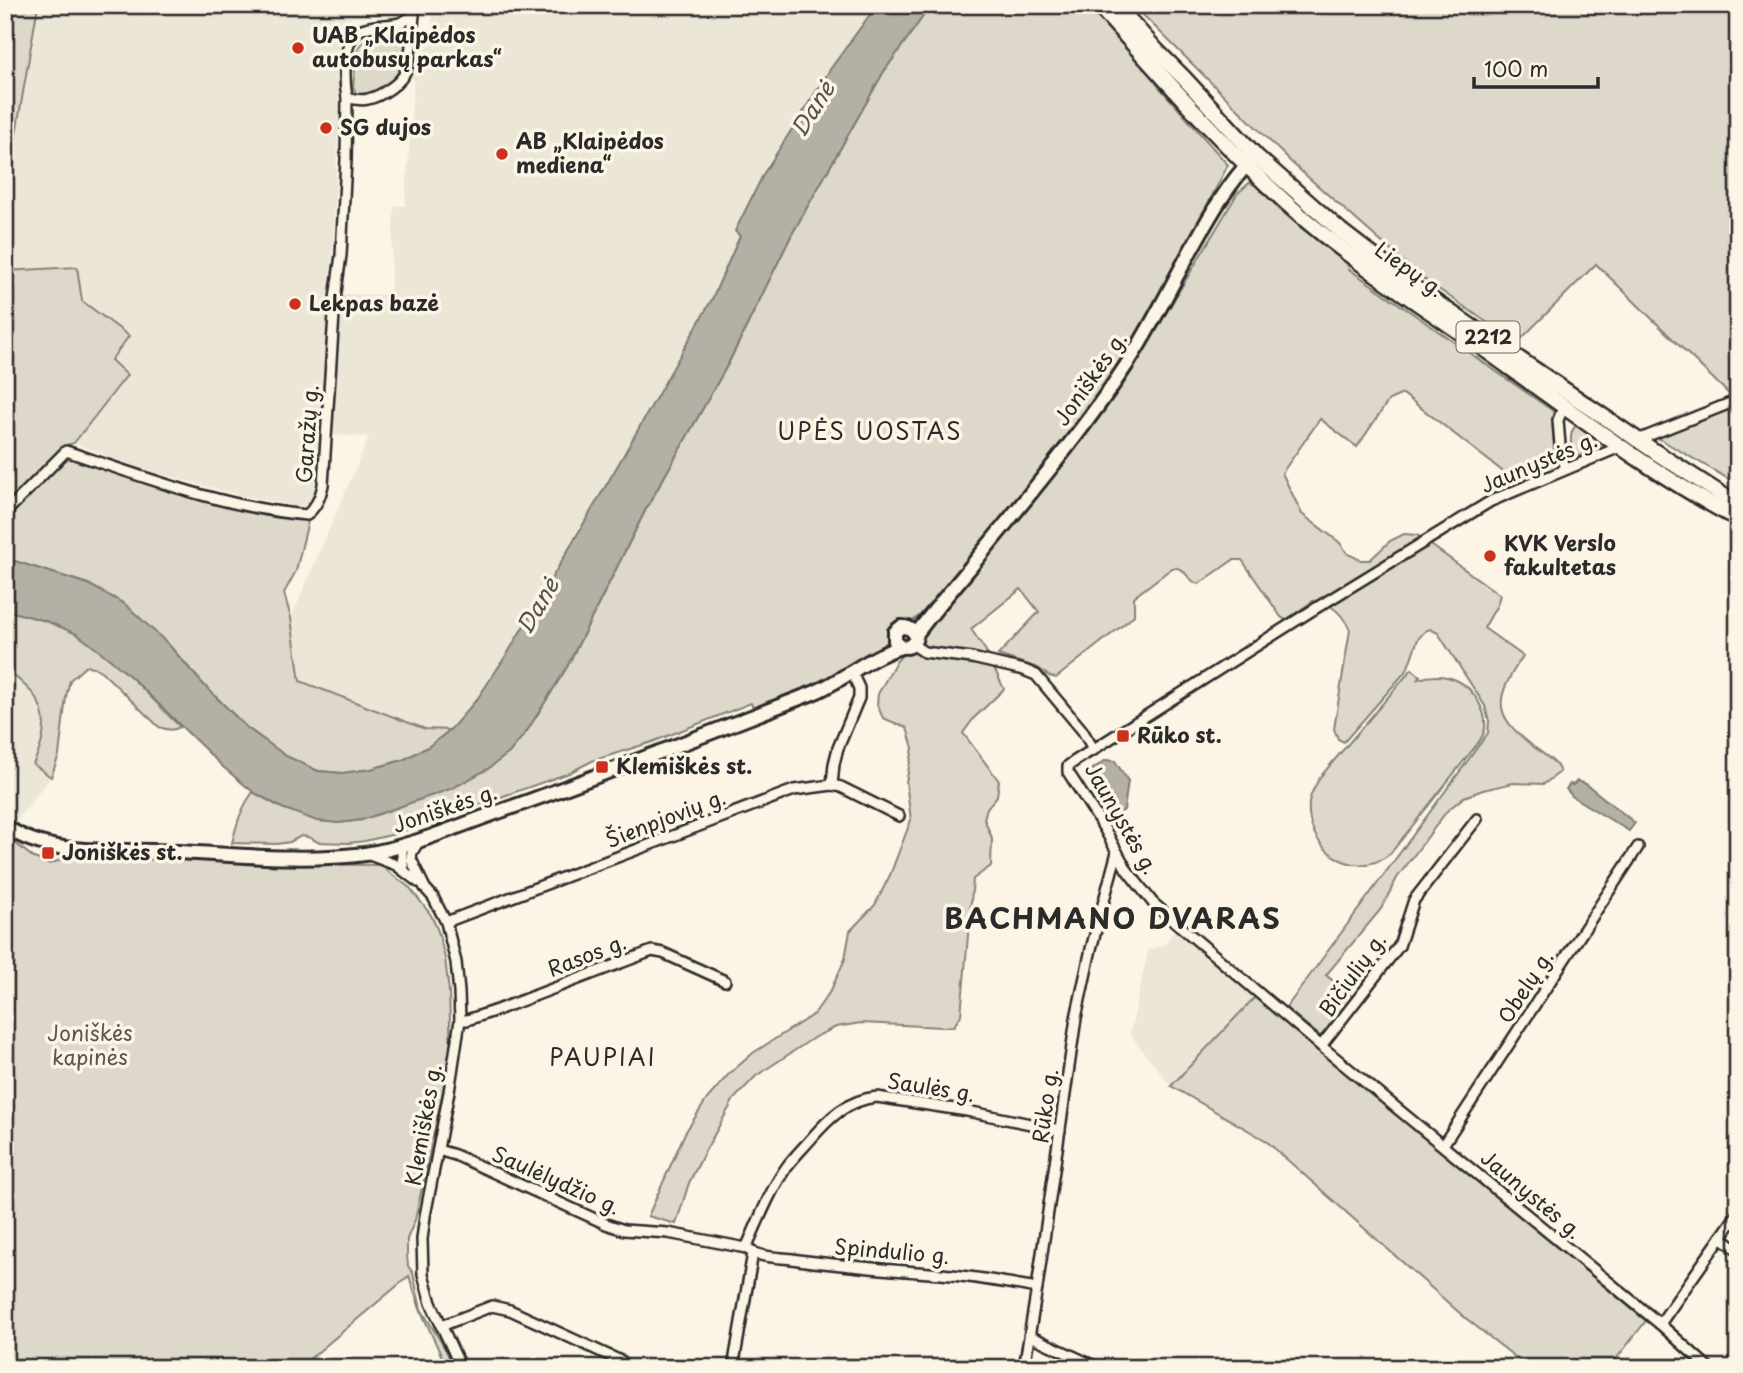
<svg xmlns="http://www.w3.org/2000/svg" width="1743" height="1373" font-family="'Playpen Sans',sans-serif">
  <style>
    .built { fill: #ece6d7 }
    .green { fill: #ded8ca; stroke: #84827a; stroke-width: 2 }
    .water { fill: #b4b0a5; stroke: #7d7b74; stroke-width: 2 }
    .lines { fill: none; stroke-linecap: round; stroke-linejoin: round }
    .street-casing { stroke: #2b2b2b; stroke-width: 14 }
    .secondary-casing { stroke: #2b2b2b; stroke-width: 18 }
    .primary-casing { stroke: #2b2b2b; stroke-width: 19 }
    .street { stroke: #fcf5e5; stroke-width: 9 }
    .secondary { stroke: #fcf5e5; stroke-width: 12 }
    .primary { stroke: #fcf5e5; stroke-width: 14 }
    .poi-dot { fill: #c8321e; stroke: #fcf5e5; stroke-width: 2.5 }
    .labels { text-anchor: middle; stroke-width: 7; stroke-linejoin: round; paint-order: stroke }
    .shield { fill: #fcf5e5; stroke: #6a6863; stroke-width: 2 }
    .shield-label { font-size: 19px; font-weight: bold; fill: #2b2b2b }
    .poi-label { font-size: 21px; font-weight: bold; fill: #2b2b2b; stroke: #fcf5e5; text-anchor: start }
    .street-label { font-size: 21px; fill: #2b2b2b; stroke: #fcf5e5 }
    .park-label { font-size: 21px; fill: #585653; stroke: #fcf5e5 }
    .water-label { font-size: 23px; font-style: italic; fill: #545350; stroke: #fcf5e5 }
    .neighbourhood-label { font-size: 23px; letter-spacing: 2px; fill: #2b2b2b; stroke: #fcf5e5 }
    .district-label { font-size: 28px; font-weight: bold; letter-spacing: 2px; fill: #2b2b2b; stroke: #fcf5e5 }
  </style>
  <rect width="100%" height="100%" fill="#fcf5e5"/>
  <filter id="ink" filterUnits="userSpaceOnUse"><feTurbulence type="fractalNoise" baseFrequency=".0143" numOctaves="2"/><feDisplacementMap in="SourceGraphic" scale="14" xChannelSelector="R" yChannelSelector="G"/><feConvolveMatrix kernelMatrix="1 2 1 2 8 2 1 2 1" color-interpolation-filters="sRGB"/></filter>
  <g filter="url(#ink)">
    <g class="built">
      <polygon points="38,5 407,5 401,13 343,19 333,247 327,364 316,491 315,500 309,505 299,507 238,495 135,467 74,443 127,376 111,360 129,336 82,301 76,267 5,271 5,198"/>
      <polygon points="433,5 877,5 831,68 764,173 735,231 740,235 712,299 618,465 509,651 478,698 450,730 425,729 300,681 291,618 369,437 333,435 338,300 346,294 390,295 394,206 405,206 414,79 409,76 415,44 431,46"/>
      <polygon points="5,668 33,694 40,706 44,719 44,736 41,748 33,764 51,777 14,824 5,817"/>
      <polygon points="1174,930 1255,997 1171,1086 1130,1035 1148,950 1165,944"/>
    </g>
    <g class="green">
      <polygon points="5,5 38,5 5,198"/>
      <path d="M931,5H1092L1135,51L1159,87L1228,165L1160,296L1124,360L1098,396L1016,502L939,595L920,615L881,647L847,670L827,681L754,711L751,703L652,742L592,761L569,773L395,834L365,841L349,843L318,842L308,837L301,836L290,842L277,844L232,843C237,823 241,808 253,792L282,808L338,823L362,820L509,753L527,731L567,667L645,511L729,362L792,234L883,73Z"/>
      <polygon points="1133,5 1738,5 1738,395 1732,397 1596,264 1517,343 1421,277 1292,163"/>
      <polygon points="409,33 404,71 380,90 362,96 356,94 353,86 357,52 360,45 366,40"/>
      <path d="M1249,183L1260,186L1279,209L1300,227L1346,260L1349,269L1553,411C1552,431 1553,447 1560,466L1519,484L1403,394L1389,400L1357,447L1320,419L1282,473L1302,514L1339,542L1348,554L1361,560H1370L1390,541L1404,534L1417,535L1500,595L1497,605L1484,628L1523,656C1492,702 1493,716 1538,750C1547,757 1556,761 1560,772L1544,784L1513,783L1483,790L1464,797L1447,811L1397,878L1381,909L1326,975L1353,997L1352,1001L1323,1036L1319,1035L1286,1008L1488,733L1489,721L1485,706L1438,633L1430,629L1425,631L1418,639L1407,670L1344,742L1338,739L1334,729L1350,630C1343,615 1335,608 1321,600L1313,601L1286,620L1281,617L1242,560H1233L1199,584C1187,582 1185,565 1172,568L1134,597V615L1128,621L1056,678L1049,676L1038,668L998,655L1039,612L1021,589L971,629L986,651L1004,689L974,718L963,733L999,781L997,796L987,808L984,819L992,838L991,866L973,879L961,1015L954,1026L942,1027L861,1023L836,1027L815,1037L756,1076L734,1099L703,1155L689,1183L676,1224L648,1216L685,1133L707,1099L728,1075L753,1053L814,1014L831,990L845,959L850,931L875,905L890,875L911,820L906,782L913,748L907,728L883,718L877,705L878,694L895,663L967,581L1035,500L1125,382L1237,194Z"/>
      <polygon points="77,267 82,301 129,336 111,360 127,375 74,443 67,445 5,505 5,271"/>
      <polygon points="1738,403 1738,492 1735,489 1737,484 1656,437"/>
      <path d="M1579,423L1604,443L1599,447L1577,457L1572,454C1571,442 1568,430 1579,423Z"/>
      <polygon points="68,456 151,483 309,517 296,571 284,593 291,618 300,681 425,729 450,730 428,747 403,760 371,769 343,773 318,771 286,756 246,727 203,684 168,644 88,584 5,558 5,546 8,539 5,537 5,518"/>
      <path d="M5,610C30,616 56,622 78,635C117,658 148,695 180,727C172,731 168,730 159,727L102,672L94,667L86,666L70,680L66,697L59,755L51,777L33,764C45,741 50,717 34,695C26,685 14,676 5,668Z"/>
      <path d="M1412,669L1420,676L1418,679C1431,675 1446,675 1458,681C1473,688 1487,711 1485,728C1484,734 1481,739 1478,743L1390,854C1352,883 1305,847 1309,803C1310,793 1316,785 1320,777Z"/>
      <polygon points="5,835 34,858 50,864 65,858 82,857 283,864 382,865 387,867 386,870 410,888 431,915 438,931 445,958 449,992 451,1054 415,1220 407,1239 407,1256 408,1266 413,1273 421,1309 457,1368 447,1368 420,1309 409,1276 299,1368 5,1368"/>
      <polygon points="1255,997 1646,1321 1609,1368 1529,1368 1463,1316 1265,1140 1171,1086"/>
    </g>
    <g class="water">
      <polygon points="877,5 931,5 883,73 792,234 729,362 645,511 567,667 527,731 509,753 488,769 453,788 362,820 338,823 317,821 282,808 253,792 223,767 131,677 107,657 77,634 46,621 5,610 5,558 88,584 125,604 168,644 203,684 246,727 286,756 318,771 342,773 371,769 403,760 428,747 450,730 478,698 509,651 618,465 712,299 740,236 735,231 764,173 831,68"/>
      <polygon points="1106,760 1115,761 1128,781 1124,810 1115,815 1103,804 1087,776 1090,771"/>
      <polygon points="1577,781 1586,784 1635,823 1629,831 1573,797 1566,789 1570,784 1573,785"/>
    </g>
    <g class="lines">
      <g class="street-casing">
        <g id="street">
          <path d="M347,98C354,99 361,101 368,99C381,96 402,83 406,70C412,53 412,33 414,15"/>
          <polyline points="1564,406 1558,420 1561,458 1566,469"/>
          <polyline points="1635,441 1738,400"/>
          <polyline points="1622,446 1491,501 1308,613 1075,761 1068,766 1068,772 1104,828 1127,870 1153,903 1321,1046 1660,1324 1709,1368"/>
          <path d="M5,513L66,451C144,477 225,508 307,515C317,505 320,498 323,485L335,299L341,255L346,160L347,98C344,80 342,40 360,30C371,24 387,26 399,23C404,22 409,18 414,15L415,5"/>
          <polyline points="912,644 924,652 972,658 1024,670 1036,675 1082,730 1094,750"/>
          <polyline points="832,785 834,764 838,748 859,698 859,688 852,673"/>
          <polyline points="419,841 412,852 411,859 425,888 433,897 446,922 456,962 459,992 460,1020 449,1092 425,1216 422,1239 423,1274 431,1303 456,1357 462,1368"/>
          <polyline points="402,845 402,858 404,870"/>
          <polyline points="367,854 396,865 418,882"/>
          <polyline points="446,922 794,790 832,785 841,787 899,816"/>
          <polyline points="460,1020 467,1020 497,1010 652,951 663,953 725,981"/>
          <polyline points="1321,1046 1399,946 1414,900 1477,819"/>
          <polyline points="1443,1145 1638,847"/>
          <path d="M438,1150L455,1155L606,1224L624,1230L668,1233L746,1248C758,1258 777,1257 792,1259C845,1267 899,1270 952,1275C981,1278 1009,1283 1037,1288"/>
          <polyline points="1721,1237 1738,1250"/>
          <path d="M746,1248C759,1220 770,1190 788,1165C795,1156 803,1148 810,1140C829,1118 847,1100 877,1097L967,1111L1060,1130"/>
          <polyline points="1660,1324 1738,1213"/>
          <polyline points="441,1326 492,1306 510,1310 621,1361"/>
          <polyline points="1030,1336 1099,1368"/>
          <polyline points="733,1368 753,1253"/>
          <polyline points="1024,1368 1037,1288 1076,1018 1091,949 1117,852"/>
        </g>
      </g>
      <g class="secondary-casing">
        <g id="secondary">
          <path d="M915,636C932,612 951,591 969,569C1022,503 1078,438 1125,367C1152,327 1172,283 1196,241C1212,212 1229,183 1253,158"/>
          <path d="M5,826C46,856 105,850 154,851C224,853 295,863 365,854C412,847 457,826 501,811C606,774 709,733 813,693C837,683 858,666 881,655C888,652 895,648 902,647C907,646 908,649 912,644C922,635 910,626 901,627L895,632V641L901,647"/>
        </g>
      </g>
      <g class="primary-casing">
        <g id="primary">
          <path d="M1098,5C1166,80 1231,156 1308,222C1371,275 1443,318 1509,367C1583,420 1658,477 1738,519"/>
          <polyline points="1116,5 1157,51 1184,78 1256,156 1341,231 1415,288 1657,453 1738,505"/>
        </g>
      </g>
      <use href="#street" class="street"/>
      <use href="#secondary" class="secondary"/>
      <use href="#primary" class="primary"/>
    </g>
  </g>
  <g class="poi-dot">
    <circle cx="298" cy="48" r="7"/>
    <circle cx="326" cy="128" r="7"/>
    <circle cx="502" cy="154" r="7"/>
    <circle cx="295" cy="304" r="7"/>
    <circle cx="1490" cy="556" r="7"/>
    <rect x="1116" y="729" width="14" height="14" rx="3.5"/>
    <rect x="595" y="760" width="14" height="14" rx="3.5"/>
    <rect x="41" y="846" width="14" height="14" rx="3.5"/>
  </g>
  <g class="labels">
    <rect class="shield" x="1456.5" y="321.5" width="63" height="31" rx="5"/>
    <g class="shield-label">
      <text x="1488" y="344">2212</text>
    </g>
    <g class="poi-label">
      <text x="312" y="43">UAB „Klaipėdos<tspan x="312" dy="24">autobusų parkas“</tspan></text>
      <text x="340" y="135">SG dujos</text>
      <text x="516" y="149">AB „Klaipėdos<tspan x="516" dy="24">mediena“</tspan></text>
      <text x="309" y="311">Lekpas bazė</text>
      <text x="1504" y="551">KVK Verslo<tspan x="1504" dy="24">fakultetas</tspan></text>
      <text x="1137" y="743">Rūko st.</text>
      <text x="616" y="774">Klemiškės st.</text>
      <text x="62" y="860">Joniškės st.</text>
    </g>
    <g class="street-label">
      <text transform="translate(1409 270) rotate(35)" y="7">Liepų g.</text>
      <text transform="translate(1091 379) rotate(-55)" y="7">Joniškės g.</text>
      <text transform="translate(308 434) rotate(-86)" y="7">Garažų g.</text>
      <text transform="translate(1539 463) rotate(-23)" y="7">Jaunystės g.</text>
      <text transform="translate(445 809) rotate(-19)" y="7">Joniškės g.</text>
      <text transform="translate(666 819) rotate(-21)" y="7">Šienpjovių g.</text>
      <text transform="translate(1121 819) rotate(60)" y="7">Jaunystės g.</text>
      <text transform="translate(587 956) rotate(-21)" y="7">Rasos g.</text>
      <text transform="translate(1353 975) rotate(-54)" y="7">Bičiulių g.</text>
      <text transform="translate(1526 987) rotate(-57)" y="7">Obelų g.</text>
      <text transform="translate(931 1088) rotate(9)" y="7">Saulės g.</text>
      <text transform="translate(1046 1106) rotate(-82)" y="7">Rūko g.</text>
      <text transform="translate(424 1125) rotate(-80)" y="7">Klemiškės g.</text>
      <text transform="translate(556 1181) rotate(24)" y="7">Saulėlydžio g.</text>
      <text transform="translate(1531 1195) rotate(40)" y="7">Jaunystės g.</text>
      <text transform="translate(892 1252) rotate(5)" y="7">Spindulio g.</text>
    </g>
    <g class="park-label">
      <text x="90" y="1041">Joniškės<tspan x="90" dy="24">kapinės</tspan></text>
    </g>
    <g class="water-label">
      <text transform="translate(813 109) rotate(-58)" y="8">Danė</text>
      <text transform="translate(538 606) rotate(-60)" y="8">Danė</text>
    </g>
    <g class="neighbourhood-label">
      <text x="870" y="440">UPĖS UOSTAS</text>
      <text x="603" y="1066">PAUPIAI</text>
    </g>
    <g class="district-label">
      <text x="1113" y="929">BACHMANO DVARAS</text>
    </g>
  </g>
  <rect width="1743" height="1373" fill="none" stroke="#fcf5e5" stroke-width="28"/>
  <rect x="14" y="14" width="1715" height="1345" fill="none" stroke="#2b2b2b" stroke-width="2.5" filter="url(#ink)"/>
  <path d="M1474 77v10h124v-10" fill="none" stroke="#2b2b2b" stroke-width="3.5"/>
  <text x="1484" y="77" font-size="21" fill="#2b2b2b" stroke="#fcf5e5" stroke-width="5" paint-order="stroke">100 m</text>
</svg>
